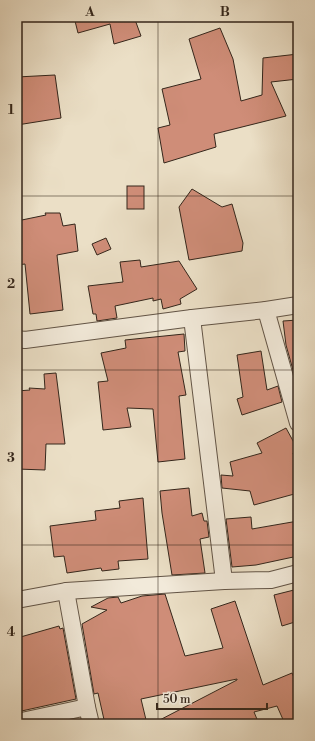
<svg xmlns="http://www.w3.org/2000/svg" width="315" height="741" font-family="'Libre Bodoni',serif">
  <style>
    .building { fill: #cf8d78; stroke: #34261b }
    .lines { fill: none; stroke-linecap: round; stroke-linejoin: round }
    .minor-casing { stroke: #625446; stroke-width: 18 }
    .minor { stroke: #f2eada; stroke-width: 16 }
    .grid { fill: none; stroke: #34261b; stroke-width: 1; stroke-opacity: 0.55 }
    .neatline { fill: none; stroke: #34261b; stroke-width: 1.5 }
    .grid-label { font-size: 13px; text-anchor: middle; font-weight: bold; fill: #34261b }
  </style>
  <rect width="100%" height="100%" fill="#ebdfc6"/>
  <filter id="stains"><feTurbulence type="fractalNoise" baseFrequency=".005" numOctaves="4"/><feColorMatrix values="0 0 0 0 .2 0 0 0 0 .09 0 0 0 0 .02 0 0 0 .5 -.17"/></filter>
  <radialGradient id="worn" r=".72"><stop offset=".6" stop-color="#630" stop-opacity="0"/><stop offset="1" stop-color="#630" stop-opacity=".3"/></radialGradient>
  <g class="building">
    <polygon points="74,17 134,17 141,36 114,44 110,24 78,33"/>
    <polygon points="220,28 233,59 241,101 262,95 263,58 298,54 298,79 271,82 286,116 214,134 216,147 164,163 158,128 170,125 162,89 201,79 189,39"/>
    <polygon points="55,75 61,118 17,125 17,77"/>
    <rect x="127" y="186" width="17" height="23"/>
    <polygon points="192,189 222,207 232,204 243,243 242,251 189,260 179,207"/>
    <polygon points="45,213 60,213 63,226 75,224 78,251 57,255 63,310 30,314 25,264 17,265 17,221 46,215"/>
    <polygon points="106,238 111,249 97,255 92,244"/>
    <polygon points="140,260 141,267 179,261 197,289 180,299 181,304 163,309 161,299 153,301 153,298 115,306 117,318 97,321 96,314 93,314 88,286 123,282 120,262"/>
    <polygon points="298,320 298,388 286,345 283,321"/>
    <polygon points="184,334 185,351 178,352 186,395 179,396 185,459 158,462 153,409 127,408 131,427 103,430 98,382 108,381 101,353 126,348 125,340"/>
    <polygon points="261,351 267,390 278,386 282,402 242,415 237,399 243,397 237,355"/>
    <polygon points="56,373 65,444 46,444 45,470 17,469 17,391 30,390 29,388 45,389 44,374"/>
    <polygon points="286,428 298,450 293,453 298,471 298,493 254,505 250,491 222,488 221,475 233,476 230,462 262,453 257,443"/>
    <polygon points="189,488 192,516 202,513 204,521 207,521 209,537 200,539 205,573 172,575 162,513 160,491"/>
    <polygon points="143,498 148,559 118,561 119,569 102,571 101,568 67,573 64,556 54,557 50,526 96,520 95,511 120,508 119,501"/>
    <polygon points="251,517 252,529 298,521 298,556 256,565 232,567 226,519"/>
    <polygon points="298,589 298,621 282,626 274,595"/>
    <polygon points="165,594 185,656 223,648 211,609 235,601 263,685 292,673 298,686 298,724 285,724 277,706 254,712 259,724 152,724 237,680 237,679 141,699 147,724 105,724 98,693 94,694 82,624 107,610 91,607 108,598 118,597 121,603 142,596"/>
    <polygon points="59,626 60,629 63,628 76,699 17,712 17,638"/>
  </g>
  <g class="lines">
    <g class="minor-casing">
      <g id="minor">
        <polyline points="266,310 298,423"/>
        <polyline points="192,318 224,581"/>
        <polyline points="17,339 25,340 192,318 266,310 298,305"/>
        <polyline points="66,591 87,707 91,724"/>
        <polyline points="17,600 66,591 224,581 271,580 298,573"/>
        <polyline points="17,722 87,707"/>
      </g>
    </g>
    <use href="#minor" class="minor"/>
  </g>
  <path class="grid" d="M158,17V724M17,196H298M17,370H298M17,545H298"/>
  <rect width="315" height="741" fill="none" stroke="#ebdfc6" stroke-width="44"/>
  <path d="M157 703v6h110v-6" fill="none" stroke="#34261b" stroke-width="2"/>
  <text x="163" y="703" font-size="12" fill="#34261b" stroke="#f2eada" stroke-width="3" paint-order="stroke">50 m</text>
  <rect x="22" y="22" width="271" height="697" class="neatline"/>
  <g class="grid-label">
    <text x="90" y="16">A</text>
    <text x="225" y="16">B</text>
    <text x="11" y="114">1</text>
    <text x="11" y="288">2</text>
    <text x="11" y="462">3</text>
    <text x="11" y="636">4</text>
  </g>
  <rect width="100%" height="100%" filter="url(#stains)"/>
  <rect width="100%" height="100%" fill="url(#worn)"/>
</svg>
